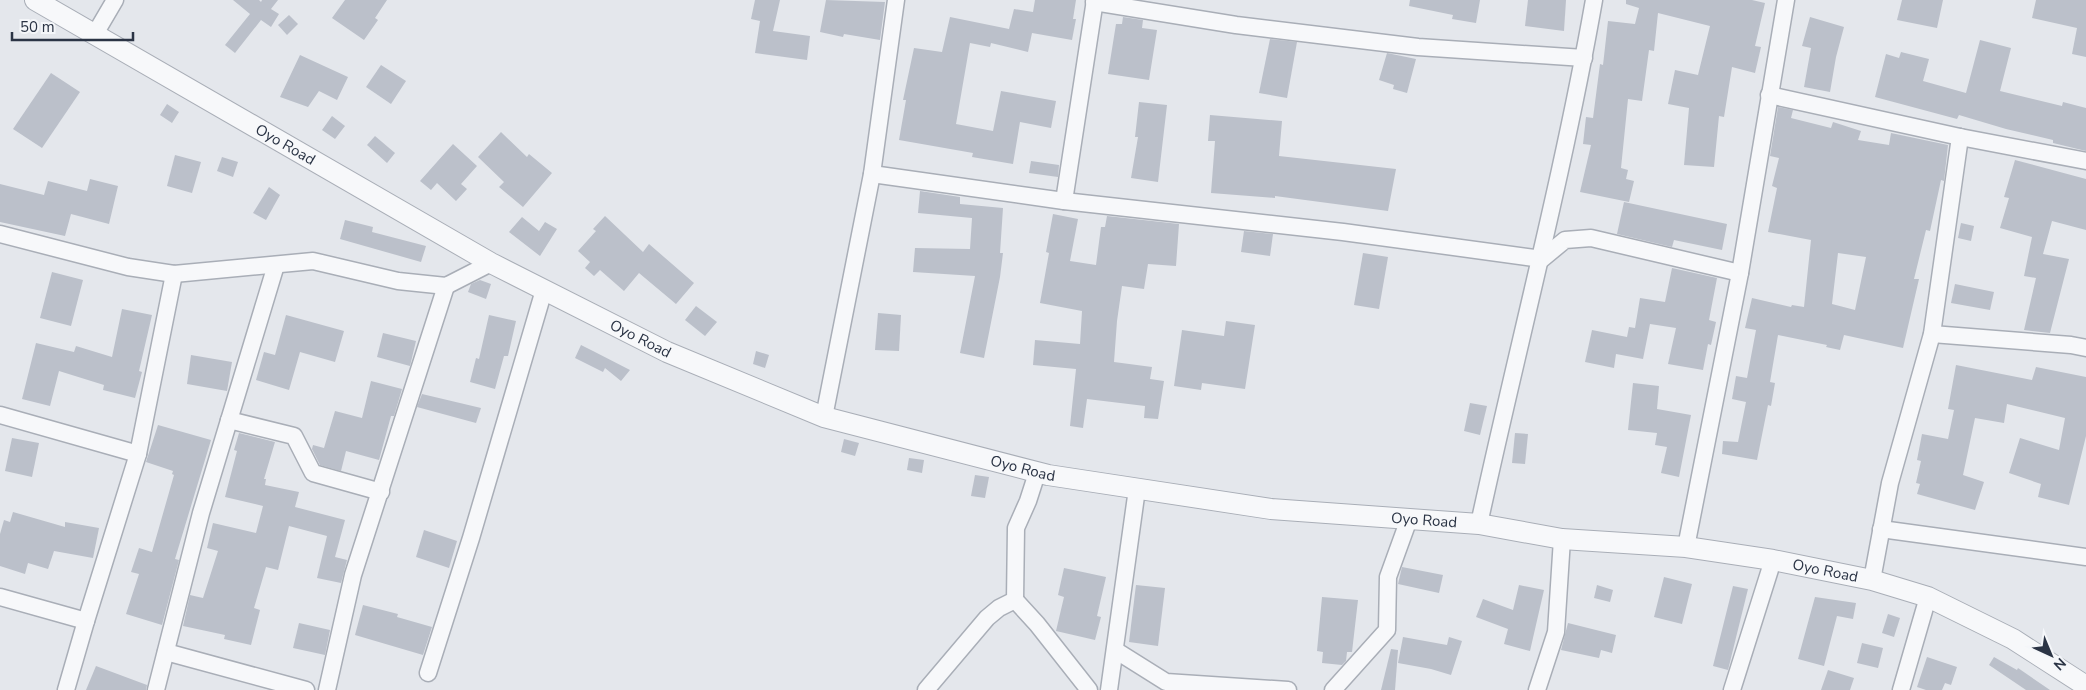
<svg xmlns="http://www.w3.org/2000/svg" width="2086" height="690" font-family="'Nunito Sans',sans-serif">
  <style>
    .building { fill: #bbc0ca; fill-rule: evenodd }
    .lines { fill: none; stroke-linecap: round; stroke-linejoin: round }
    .minor-casing { stroke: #a9aeb7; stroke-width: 19 }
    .tertiary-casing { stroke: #a9aeb7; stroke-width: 22 }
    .minor { stroke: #f7f8fa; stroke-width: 16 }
    .tertiary { stroke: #f7f8fa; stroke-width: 20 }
    .labels { text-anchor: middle; stroke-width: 5; stroke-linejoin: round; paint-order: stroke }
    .street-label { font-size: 15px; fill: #2b3445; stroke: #f4f6f9 }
  </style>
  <rect width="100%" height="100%" fill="#e4e7ec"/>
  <g class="building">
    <polygon points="233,0 259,0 261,2 262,0 278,0 271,9 279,14 271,27 261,20 235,53 225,45 250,14"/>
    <polygon points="345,0 387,0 375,18 378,20 364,40 332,18"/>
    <polygon points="755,0 780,0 773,31 810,36 807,60 755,53 760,21 751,19"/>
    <polygon points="826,0 885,2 880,40 844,34 843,37 820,32"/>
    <polygon points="1035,0 1076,0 1073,19 1076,19 1072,40 1032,33 1028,52 991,43 990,47 970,43 956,124 993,131 1001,91 1056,101 1051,128 1020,122 1013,164 972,157 973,153 899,140 906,100 903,100 914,48 942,52 950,17 1009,29 1014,9 1033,12"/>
    <polygon points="1410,0 1480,0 1476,23 1452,19 1453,15 1409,6"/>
    <polygon points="1528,0 1566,0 1564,31 1525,26"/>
    <polygon points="1626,0 1752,0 1765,3 1755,46 1761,47 1755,73 1732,67 1724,117 1719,116 1714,167 1684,165 1689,108 1668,104 1675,70 1698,75 1710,26 1658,13 1654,51 1649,50 1642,101 1628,99 1621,168 1628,170 1626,179 1634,181 1629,202 1580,192 1591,145 1583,144 1586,117 1593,118 1600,64 1603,65 1608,21 1635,24 1639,8 1626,4"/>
    <polygon points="1902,0 1943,0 1937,28 1897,20"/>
    <polygon points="2036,0 2086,0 2086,57 2072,54 2077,28 2032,18"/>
    <polygon points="289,15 298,24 287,35 278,25"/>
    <polygon points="1123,17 1143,20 1142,28 1157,30 1149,80 1108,74 1116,24 1122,24"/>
    <polygon points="1810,17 1844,27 1836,57 1830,92 1804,87 1811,48 1802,46"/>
    <polygon points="1270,39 1297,42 1287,98 1259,93"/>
    <polygon points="1980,40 2011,48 2000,91 2062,106 2063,102 2086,108 2086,151 2053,143 2053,140 2006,129 1959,115 1957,119 1875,97 1886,54 1899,58 1901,52 1929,59 1923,81 1966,93"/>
    <polygon points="1387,53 1416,59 1407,93 1393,89 1394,85 1379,80"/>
    <polygon points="300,55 348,77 337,100 319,91 308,107 280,97"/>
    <polygon points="381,65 406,81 391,104 366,87"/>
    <polygon points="51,73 80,92 42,148 13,129"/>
    <polygon points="1139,102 1167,105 1158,182 1131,178 1138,137 1135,137"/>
    <polygon points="167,104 179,112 172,123 160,115"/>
    <path d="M1778,107L1793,110L1791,118L1831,128L1833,122L1861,131L1858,140L1889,145L1891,133L1948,145L1944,181L1941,180L1930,231L1926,230L1914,279H1919L1903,348L1844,335L1840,350L1826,347L1827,345L1778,335L1770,382L1775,383L1771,406L1768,405L1757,460L1722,454L1723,441L1738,442L1746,402L1732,399L1736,376L1747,378L1756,330L1745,328L1752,298L1791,307L1792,305L1804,307L1811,240L1768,232L1777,188L1772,186L1779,158L1770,156ZM1838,253L1866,257L1855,310L1832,304Z"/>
    <polygon points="1210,115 1282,121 1279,156 1396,169 1388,211 1275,196 1275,198 1211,193 1215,141 1208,141"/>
    <polygon points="332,116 345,126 335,139 322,130"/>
    <polygon points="501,132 527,157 529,154 552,173 523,207 499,187 504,182 478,157"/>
    <polygon points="375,136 395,153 387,163 367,145"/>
    <polygon points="453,144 477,166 461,184 467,189 456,201 437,183 431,190 420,181"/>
    <polygon points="175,155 201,162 192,193 167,186"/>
    <polygon points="222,157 238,162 233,177 217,171"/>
    <polygon points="2015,160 2086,179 2086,230 2052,221 2043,254 2069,259 2050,333 2024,330 2036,278 2024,276 2032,237 2000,228 2009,198 2004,197"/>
    <polygon points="1031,161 1059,165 1058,177 1029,173"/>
    <polygon points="90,179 118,186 109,224 71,214 65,236 0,222 0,184 44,195 48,181 87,191"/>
    <polygon points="269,187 280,195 266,220 253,213"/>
    <polygon points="920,191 960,197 960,204 1003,208 1000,253 1003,253 1000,277 984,358 960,353 975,276 913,272 915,248 970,249 972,218 918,213"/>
    <polygon points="1624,202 1727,224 1722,250 1674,240 1672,247 1617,234"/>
    <polygon points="1053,214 1078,219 1070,261 1096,265 1101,227 1105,227 1107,216 1179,224 1176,266 1148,264 1144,289 1122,286 1117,321 1114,362 1152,367 1150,379 1164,381 1158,419 1144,418 1145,406 1087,399 1083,428 1070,426 1076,369 1033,365 1035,340 1080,344 1082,311 1040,303 1049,253 1046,252"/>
    <polygon points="605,216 643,252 649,244 694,283 676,304 639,273 624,291 600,270 594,276 585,268 590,262 578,251 596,231 593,229"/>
    <polygon points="522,217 539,231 545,222 557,229 540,256 509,232"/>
    <polygon points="345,220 373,227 372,232 426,246 421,262 340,239"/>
    <polygon points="1961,223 1974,226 1971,241 1958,238"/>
    <polygon points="1244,231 1273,234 1270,256 1241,252"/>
    <polygon points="1363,253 1388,257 1379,309 1354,305"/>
    <polygon points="1672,268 1717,278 1709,320 1716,322 1711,345 1708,344 1703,370 1668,364 1676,328 1650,324 1643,359 1616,354 1614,368 1585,362 1592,330 1627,337 1629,327 1635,328 1640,298 1665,302"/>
    <polygon points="52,272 83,280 71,326 40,318"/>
    <polygon points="480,280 491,284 486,299 468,292 471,284"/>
    <polygon points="1955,284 1994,292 1990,310 1951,303"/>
    <polygon points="696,306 717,322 705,336 685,320"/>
    <polygon points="122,309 152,315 139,371 142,372 135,398 103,390 104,385 59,371 50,406 22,399 36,343 74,352 76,346 112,357"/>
    <polygon points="878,313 901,315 899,351 875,350"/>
    <polygon points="286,315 344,331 335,362 300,352 289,390 256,380 264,352 275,355"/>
    <polygon points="489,315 516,321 508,356 504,356 495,389 470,382 476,358 479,359"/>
    <polygon points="1226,321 1255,325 1245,389 1202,383 1201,390 1174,386 1182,330 1224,336"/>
    <polygon points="383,333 416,341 410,366 377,357"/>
    <polygon points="581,345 593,351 630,370 621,381 605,368 603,372 575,358"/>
    <polygon points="756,351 769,355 765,368 753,364"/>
    <polygon points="191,355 232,362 227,391 187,384"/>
    <polygon points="1956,365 2032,380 2036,367 2086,377 2086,436 2069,505 2038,497 2041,484 2009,473 2020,438 2059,450 2065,418 2007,404 2004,423 1975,418 1963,475 1984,482 1975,510 1917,494 1920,484 1916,483 1921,461 1917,460 1922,434 1948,439 1954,410 1948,409"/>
    <polygon points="371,381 402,389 394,416 391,416 379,460 346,451 341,471 320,465 312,449 313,445 324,448 335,411 362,418"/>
    <polygon points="1633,383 1659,386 1657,409 1691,415 1679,477 1661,473 1667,447 1655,445 1657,433 1628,430"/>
    <polygon points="422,394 481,408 476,423 417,407"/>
    <polygon points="1470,403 1487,406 1480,435 1464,431"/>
    <polygon points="158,425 211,440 175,559 179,560 162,625 126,614 139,574 131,572 139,548 152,552 174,475 172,474 173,471 146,462"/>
    <polygon points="239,433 275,442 264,479 266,479 265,485 299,492 295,507 345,520 335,557 347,560 341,583 317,578 327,536 289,526 278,570 266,567 254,608 260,610 251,645 224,639 225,635 183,626 190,595 203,598 218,551 207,548 213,523 256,533 263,506 225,497 237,451 234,450"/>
    <polygon points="1515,433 1528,434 1525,464 1512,463"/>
    <polygon points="12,438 39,443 32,477 5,471"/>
    <polygon points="844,439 859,443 855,456 841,452"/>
    <polygon points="909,458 924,460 922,473 907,470"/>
    <polygon points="975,475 989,477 985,498 971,496"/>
    <polygon points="13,512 65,527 65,522 99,528 93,558 54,551 48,569 28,563 25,574 0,566 0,534 4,520 10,522"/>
    <polygon points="424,530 457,541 449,568 416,557"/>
    <polygon points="1402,567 1443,575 1439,593 1398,584"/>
    <polygon points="1064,568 1106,577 1097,616 1101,617 1095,640 1056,631 1064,597 1058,595"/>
    <polygon points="1664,577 1692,584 1682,624 1654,617"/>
    <polygon points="1136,585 1165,588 1158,646 1129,642"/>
    <polygon points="1519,585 1544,590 1530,651 1504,644 1508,629 1476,617 1483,599 1513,610"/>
    <polygon points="1597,585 1613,590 1610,602 1594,598"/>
    <polygon points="1733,586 1748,589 1728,670 1713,666"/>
    <polygon points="1322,597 1358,600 1352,652 1347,652 1346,661 1342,665 1322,663 1323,652 1317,651"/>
    <polygon points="1815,597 1856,603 1853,619 1837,616 1824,666 1798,659"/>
    <polygon points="363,605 398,614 397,617 432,627 423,655 355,635"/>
    <polygon points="1888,614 1900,618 1894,637 1882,633"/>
    <polygon points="299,623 330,630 325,655 293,648"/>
    <polygon points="1568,623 1616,635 1612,653 1601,650 1599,658 1561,650"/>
    <polygon points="1403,637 1447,645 1449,637 1462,641 1451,675 1431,669 1398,663"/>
    <polygon points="1862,643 1883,648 1878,668 1857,663"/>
    <polygon points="1391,649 1398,650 1395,690 1381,690"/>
    <polygon points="1927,657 1957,667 1951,685 1945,683 1942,690 1926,690 1917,687"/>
    <polygon points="1994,657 2017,670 2018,668 2050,690 2026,690 1989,665"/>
    <polygon points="96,666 147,685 146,690 86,690"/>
    <polygon points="1828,670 1854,678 1850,690 1821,690"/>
  </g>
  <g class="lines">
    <g class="minor-casing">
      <g id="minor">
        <polyline points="1094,2 1236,25 1418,47 1584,58"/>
        <polyline points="95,34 115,0"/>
        <polyline points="1769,95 1960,137 2086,161"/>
        <polyline points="872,174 1064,201 1095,0"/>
        <polyline points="1064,201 1343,232 1542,259 1565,240 1591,238 1740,273"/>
        <polyline points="0,234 128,267 174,274 313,261 398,281 446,286 491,263"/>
        <polyline points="1932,334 2071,345 2086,348"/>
        <polyline points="0,415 138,454"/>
        <polyline points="824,417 872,174 896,0"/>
        <polyline points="229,420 294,436 313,473 381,492"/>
        <path d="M1479,524C1517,349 1563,176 1594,0"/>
        <polyline points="1881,529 2086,557"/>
        <polyline points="1686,547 1740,273 1786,0"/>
        <polyline points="1872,580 1890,483 1932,334 1960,137"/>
        <polyline points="0,597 86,621"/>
        <polyline points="1015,600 1037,624 1089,690"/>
        <polyline points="1115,650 1166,682 1288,690"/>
        <polyline points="166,652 306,690"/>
        <polyline points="428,673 471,538 544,290"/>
        <polyline points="66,690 86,621 138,454 174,274"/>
        <polyline points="156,690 201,513 276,265"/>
        <polyline points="327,690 353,575 446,286"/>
        <polyline points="926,690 987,618 999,608 1015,600 1016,528 1028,501 1037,473"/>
        <polyline points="1109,690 1137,489"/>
        <polyline points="1333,690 1387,630 1388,577 1409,519"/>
        <polyline points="1537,690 1556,632 1562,539"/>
        <polyline points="1732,690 1773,560"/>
        <polyline points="1901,690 1928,597"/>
      </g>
    </g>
    <g class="tertiary-casing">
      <g id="tertiary">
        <path id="s1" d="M35,0L491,263L667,352L824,417L1048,475L1271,509L1479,524L1562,539L1686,547L1773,560L1872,580L1928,597L2013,639L2086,686"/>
      </g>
    </g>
    <use href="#minor" class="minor"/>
    <use href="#tertiary" class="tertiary"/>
  </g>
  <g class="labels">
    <g class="street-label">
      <text dy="5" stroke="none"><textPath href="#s1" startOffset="289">Oyo Road</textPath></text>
      <text dy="5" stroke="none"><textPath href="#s1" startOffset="694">Oyo Road</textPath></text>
      <text dy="5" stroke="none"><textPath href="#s1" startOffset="1099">Oyo Road</textPath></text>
      <text dy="5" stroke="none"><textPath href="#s1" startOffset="1504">Oyo Road</textPath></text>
      <text dy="5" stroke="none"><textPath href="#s1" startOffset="1909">Oyo Road</textPath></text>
    </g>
  </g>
  <g transform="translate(2051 655) rotate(136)" stroke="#f4f6f9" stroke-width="4" paint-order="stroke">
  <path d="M0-4L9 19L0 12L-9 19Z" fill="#2b3445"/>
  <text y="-8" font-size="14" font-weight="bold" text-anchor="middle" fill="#2b3445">N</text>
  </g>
  <path d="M12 32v8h121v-8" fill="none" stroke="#2b3445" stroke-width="2.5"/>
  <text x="20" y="32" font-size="15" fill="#2b3445" stroke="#f4f6f9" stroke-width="4" paint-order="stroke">50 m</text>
</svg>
